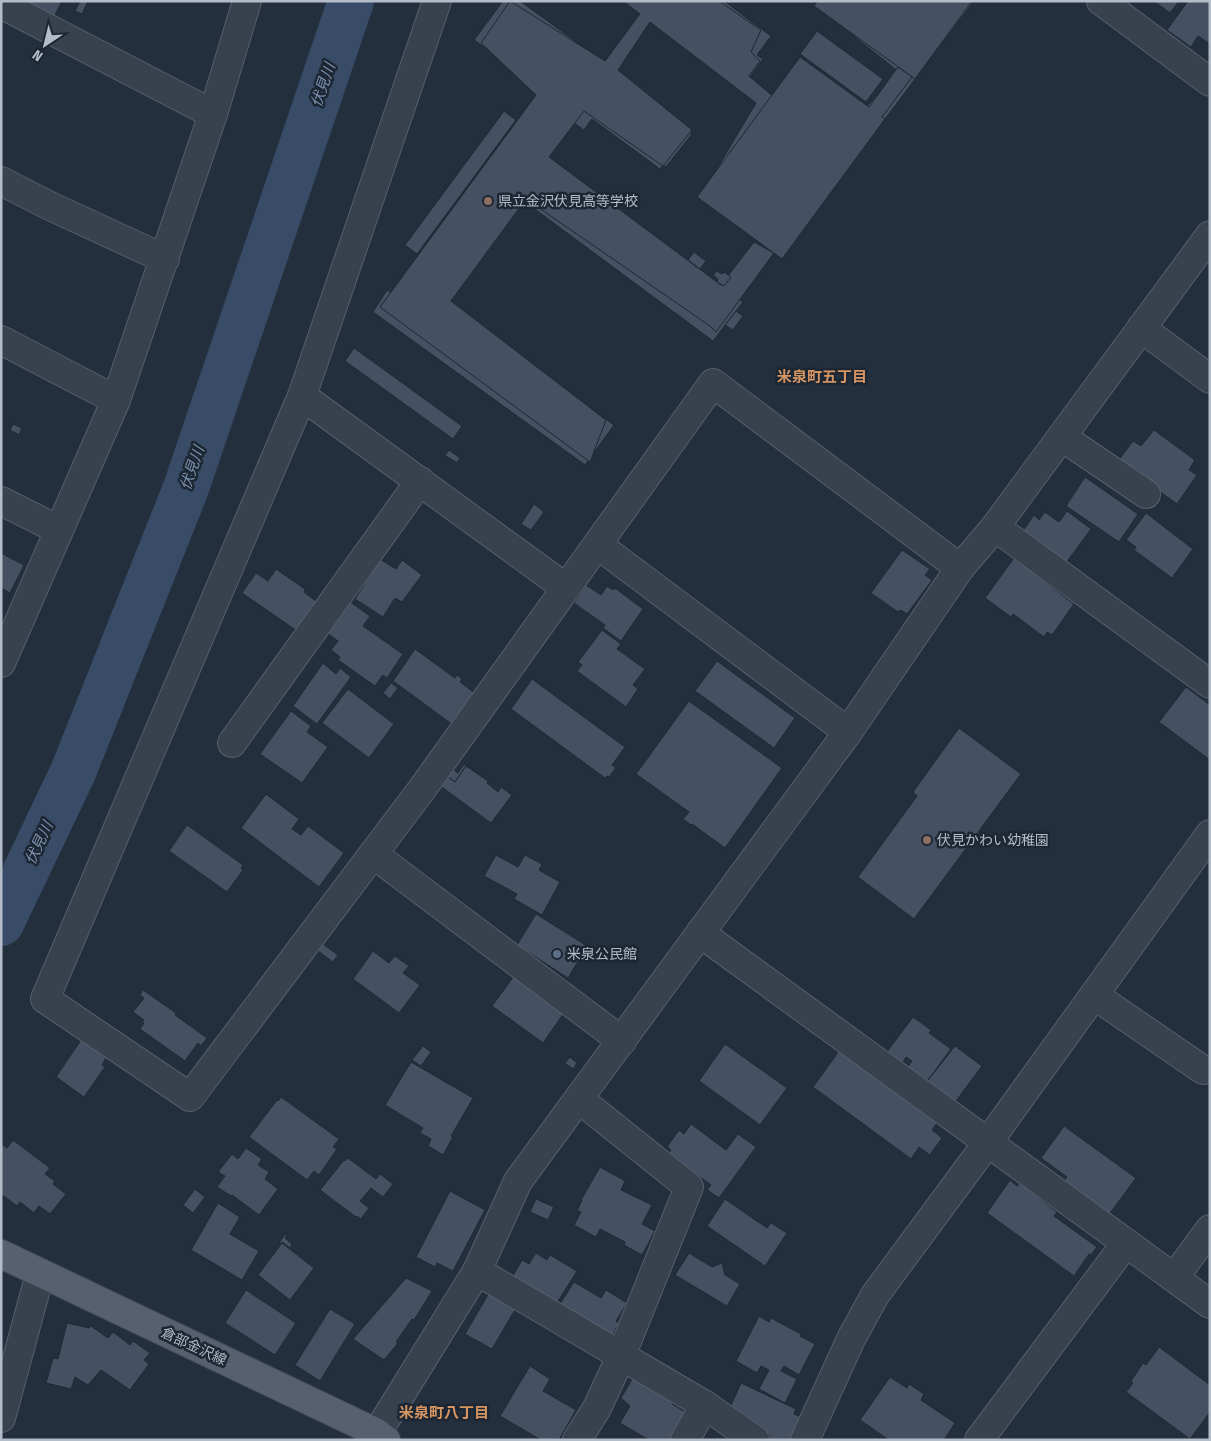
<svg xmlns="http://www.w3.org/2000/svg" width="1211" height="1441" font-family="'Fira Sans Condensed','Noto Sans JP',sans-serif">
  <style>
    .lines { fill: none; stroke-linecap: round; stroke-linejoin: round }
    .river { stroke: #394c67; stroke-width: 46 }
    .building { fill: #455162; stroke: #1f2835 }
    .minor-casing { stroke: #565f6c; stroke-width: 30 }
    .major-casing { stroke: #414a57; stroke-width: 30 }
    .minor { stroke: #38414e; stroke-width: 28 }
    .major { stroke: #56606e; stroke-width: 28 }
    .education-dot { fill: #8d6e63; stroke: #1d2633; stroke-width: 2 }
    .service-dot { fill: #5c6f8a; stroke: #1d2633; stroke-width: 2 }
    .labels { text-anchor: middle; stroke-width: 5; stroke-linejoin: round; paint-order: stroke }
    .poi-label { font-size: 14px; fill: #b4bcc9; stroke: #1d2633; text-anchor: start }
    .street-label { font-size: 14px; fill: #b4bcc9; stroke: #1d2633 }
    .water-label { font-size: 15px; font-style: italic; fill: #7c92b1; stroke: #1d2633 }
    .neighbourhood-label { font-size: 15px; font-weight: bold; fill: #d59563; stroke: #1d2633 }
  </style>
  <rect width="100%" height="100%" fill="#242f3e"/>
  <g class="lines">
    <polyline class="river" points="1,923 73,772 186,488 351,1"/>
  </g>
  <g class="building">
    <polygon points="23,1 62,1 54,17"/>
    <polygon points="80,1 88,1 82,14 75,11"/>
    <polygon points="503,1 520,1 604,62 640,12 626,1 724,1 771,36 757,55 763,59 748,80 771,96 764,106 728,79 730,77 649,18 613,68 621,73 617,79 692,134 666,167 663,165 660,169 592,119 584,130 574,123 548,159 743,302 713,341 521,199 447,302 614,425 585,465 373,312 387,290 392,293 540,88 474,40"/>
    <polygon points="510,1 605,61 640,14 623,1 719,1 761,30 751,52 760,61 749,76 775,98 797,63 866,107 899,72 821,10 827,1 974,1 784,253 700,197 756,103 650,22 618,70 692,130 663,166 584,111 549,157 721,285 754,242 774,253 716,332 710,326 526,199 451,301 606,420 590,462 380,307 536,95 481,43"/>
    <polygon points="817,1 972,1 915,79 814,6"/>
    <polygon points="1154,1 1179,1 1170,13"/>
    <polygon points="1188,1 1210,1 1210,44 1198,36 1191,47 1167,30"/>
    <polygon points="817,31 883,79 866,102 800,54"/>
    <polygon points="800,57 869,107 898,67 912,77 882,117 885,119 782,259 697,197"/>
    <polygon points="504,111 516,120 417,254 405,245"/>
    <polygon points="694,252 706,261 700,269 688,260"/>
    <polygon points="717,271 722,274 724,272 731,277 724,286 717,282 718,279 713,275"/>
    <polygon points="736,311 743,316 733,330 725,325"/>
    <polygon points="354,348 462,426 453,439 345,361"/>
    <polygon points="13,424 22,428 19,435 10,430"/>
    <polygon points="1154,430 1195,460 1189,470 1197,475 1177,504 1118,461 1133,441 1141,446"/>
    <polygon points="449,450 460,458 457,463 445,455"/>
    <polygon points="1085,477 1138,514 1119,542 1066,506"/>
    <polygon points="534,504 544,512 531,530 521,524"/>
    <polygon points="1067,511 1091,529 1066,563 1022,532 1034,515 1039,520 1045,512 1059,522"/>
    <polygon points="1146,513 1193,549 1172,578 1134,550 1136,547 1126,540"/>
    <polygon points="902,550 930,569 925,575 932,580 907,614 900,610 898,612 871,593"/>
    <polygon points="1,553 24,565 10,593 1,588"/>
    <polygon points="1014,558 1074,604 1052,635 1047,632 1044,637 1013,614 1011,617 985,598"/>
    <polygon points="380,559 396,569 402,560 422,575 402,602 395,598 383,617 355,599"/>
    <polygon points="276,569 305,589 304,592 317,602 297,631 242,593 256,573 268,581"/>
    <polygon points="586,585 601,595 607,586 613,590 615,588 643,609 621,641 603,628 605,625 574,603"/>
    <polygon points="349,601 370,616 363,626 403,654 387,678 383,675 375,686 338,660 340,657 331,650 338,641 327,633"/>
    <polygon points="349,601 370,616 363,626 403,654 387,678 383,675 375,686 338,660 340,657 331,650 338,641 327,633"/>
    <polygon points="602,630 621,644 617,649 645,669 633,685 638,689 626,707 577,671 582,665 578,662"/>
    <polygon points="415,649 455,678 457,675 462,679 460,682 476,694 453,725 393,681"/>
    <polygon points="717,661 795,718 774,748 695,691"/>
    <polygon points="323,663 336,674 340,668 351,677 317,724 293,706"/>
    <polygon points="532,679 625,747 612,765 616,768 609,777 607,776 605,778 511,709"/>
    <polygon points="391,683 398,688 390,699 383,693"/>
    <polygon points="1186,687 1210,705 1210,760 1159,722"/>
    <polygon points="348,689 394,724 369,758 322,723"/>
    <polygon points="689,701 782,768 725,848 692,824 691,825 683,819 689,812 636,774"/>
    <polygon points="291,711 311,726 307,732 328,747 302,783 260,754"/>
    <polygon points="959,728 1021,774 914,919 858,877 917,796 913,792"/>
    <polygon points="464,764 466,766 455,782 446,775 451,768 458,773"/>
    <polygon points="466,766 488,781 487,783 498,792 501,787 512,795 491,823 439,785 446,775 455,782"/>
    <polygon points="266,794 299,819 292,829 301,835 308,826 344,853 319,887 241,828"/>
    <polygon points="187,825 243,865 241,868 243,870 227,892 169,851"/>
    <polygon points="496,855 518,867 525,855 542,864 539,870 560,882 542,915 514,899 517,894 484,876"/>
    <polygon points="536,914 587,946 568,978 517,945"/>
    <polygon points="323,944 338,955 333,962 318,951"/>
    <polygon points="373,951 389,963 395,956 409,966 403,973 420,985 399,1013 353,979"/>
    <polygon points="514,976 564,1013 543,1043 492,1006"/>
    <polygon points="143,990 176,1013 175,1015 207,1038 201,1046 198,1043 185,1061 140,1029 144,1023 142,1022 144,1020 133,1012 144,998 140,995"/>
    <polygon points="913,1017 931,1030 929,1033 951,1049 925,1084 906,1069 912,1061 906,1057 902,1064 886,1053"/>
    <polygon points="81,1040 101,1048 98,1052 106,1058 102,1065 105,1067 84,1097 56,1077"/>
    <polygon points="725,1044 787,1088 760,1125 699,1081"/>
    <polygon points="423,1046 431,1052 421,1066 412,1060"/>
    <polygon points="955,1046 982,1066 953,1105 925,1084"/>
    <polygon points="839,1051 937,1123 932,1130 942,1138 930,1155 919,1147 911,1159 813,1087"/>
    <polygon points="570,1057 577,1063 573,1069 565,1063"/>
    <polygon points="411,1062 473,1098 451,1136 453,1137 443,1155 428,1146 431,1139 420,1133 423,1128 385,1105"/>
    <polygon points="281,1097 339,1139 333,1147 337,1149 319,1175 314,1171 307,1180 249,1137 277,1100 278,1101"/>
    <polygon points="691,1124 726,1150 738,1134 756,1147 719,1198 707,1190 711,1185 668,1154 671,1150 667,1147 679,1130 684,1134"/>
    <polygon points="691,1124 726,1150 738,1134 756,1147 719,1198 707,1190 711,1185 668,1154 671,1150 667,1147 679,1130 684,1134"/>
    <polygon points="1064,1126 1136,1178 1108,1216 1062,1183 1067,1177 1041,1158"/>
    <polygon points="13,1140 50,1168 45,1174 55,1181 53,1184 66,1194 50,1214 39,1206 34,1213 20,1202 17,1206 1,1194 1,1144 7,1148"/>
    <polygon points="246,1148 262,1159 258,1165 269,1172 265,1179 278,1189 259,1215 232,1195 231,1196 217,1187 225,1176 218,1172 232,1154 238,1159"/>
    <polygon points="348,1158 376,1179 380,1174 393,1184 383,1197 371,1188 360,1201 369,1208 361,1219 357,1216 356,1217 320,1190 344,1160 345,1161"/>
    <polygon points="600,1167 625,1181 621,1190 652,1205 642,1224 655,1231 642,1255 624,1245 625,1242 600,1229 596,1237 574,1225 581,1212 577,1211 582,1200 581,1200"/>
    <polygon points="1010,1180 1017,1186 1020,1183 1057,1212 1054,1216 1097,1247 1091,1255 1089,1254 1074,1276 987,1213"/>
    <polygon points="195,1189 205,1197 193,1213 183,1205"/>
    <polygon points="450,1191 485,1210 453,1271 437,1263 435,1267 416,1257"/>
    <polygon points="536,1199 554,1207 548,1220 530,1212"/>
    <polygon points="725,1199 767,1228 771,1223 787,1233 765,1266 707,1226"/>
    <polygon points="218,1203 240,1217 230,1234 259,1251 242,1280 191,1250"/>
    <polygon points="285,1234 287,1235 285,1238 292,1244 290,1248 282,1242 280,1244 279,1243"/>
    <polygon points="282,1243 314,1268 290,1300 258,1275"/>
    <polygon points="536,1253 547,1260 550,1255 577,1271 555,1306 511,1279 522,1260 529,1264"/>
    <polygon points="689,1253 712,1267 722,1263 725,1275 740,1284 727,1306 675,1275"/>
    <polygon points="406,1278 432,1291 414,1320 412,1319 396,1342 398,1343 384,1360 353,1339"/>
    <polygon points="574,1282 601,1298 606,1290 627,1303 616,1321 619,1323 610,1339 558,1307"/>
    <polygon points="492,1288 519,1303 492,1349 465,1334"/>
    <polygon points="246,1290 296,1323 275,1355 225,1323"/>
    <polygon points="330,1309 355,1324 320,1381 295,1365"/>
    <polygon points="759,1316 769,1322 771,1318 801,1334 800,1336 815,1344 799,1375 784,1366 781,1371 797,1379 785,1403 759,1389 769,1370 761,1366 757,1373 736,1361"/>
    <polygon points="67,1323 89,1328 91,1326 108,1338 113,1332 130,1345 133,1341 150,1353 144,1360 149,1364 130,1390 101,1370 88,1385 75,1377 71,1389 46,1383 53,1358 58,1359"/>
    <polygon points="1159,1347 1210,1385 1210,1412 1190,1439 1126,1392 1133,1383 1131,1381 1143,1363 1146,1365"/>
    <polygon points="530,1366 550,1379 543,1391 576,1410 559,1440 541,1440 500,1416"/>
    <polygon points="634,1376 673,1402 672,1404 689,1414 674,1440 649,1440 620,1423 630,1406 621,1398"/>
    <polygon points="890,1377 907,1388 909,1384 924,1394 921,1400 955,1423 944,1440 889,1440 860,1420"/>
    <polygon points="741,1383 796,1409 794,1414 801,1417 790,1440 769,1440 770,1435 728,1412"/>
  </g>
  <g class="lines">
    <g class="minor-casing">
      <g id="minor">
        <polyline points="437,1 302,396 566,588"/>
        <polyline points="1101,1 1210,82"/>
        <polyline points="1,4 213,114"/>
        <polyline points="1,181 50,206 165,259"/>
        <polyline points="1141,328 1210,379"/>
        <polyline points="1,340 116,400"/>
        <polyline points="302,396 45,999 190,1097 422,789 713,383 960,568"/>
        <polyline points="1062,437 1146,494"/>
        <polyline points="1,501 59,530"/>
        <polyline points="995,527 1210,684"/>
        <polyline points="598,545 848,732"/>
        <polyline points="1,663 116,400 213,114 247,1"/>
        <polyline points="232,743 420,481"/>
        <polyline points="373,854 622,1041"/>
        <polyline points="700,933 1210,1304"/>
        <polyline points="1094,995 1203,1070"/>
        <polyline points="477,1271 705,1405"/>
        <polyline points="1174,1278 1210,1229"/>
        <polyline points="1,1418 40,1274"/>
        <polyline points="376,1440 377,1433 477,1271 518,1181 848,732 960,568 995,527 1210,235"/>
        <polyline points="577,1440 597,1408 621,1356 689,1187 579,1099"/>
        <polyline points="685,1440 705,1405 755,1440"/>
        <polyline points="805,1440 851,1339 875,1295 988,1142 1210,834"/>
        <polyline points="979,1440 1126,1243"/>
      </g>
    </g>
    <g class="major-casing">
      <polyline id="major" points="1,1254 377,1433 386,1440"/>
    </g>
    <use href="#minor" class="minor"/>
    <use href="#major" class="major"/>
  </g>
  <g class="education-dot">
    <circle cx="488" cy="201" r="5"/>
    <circle cx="927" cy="840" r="5"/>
  </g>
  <circle class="service-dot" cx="557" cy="954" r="5"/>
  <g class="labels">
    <g class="poi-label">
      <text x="498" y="206">県立金沢伏見高等学校</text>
      <text x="937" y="845">伏見かわい幼稚園</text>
      <text x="567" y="959">米泉公民館</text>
    </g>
    <g class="street-label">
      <text transform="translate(194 1346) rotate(25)" y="5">倉部金沢線</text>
    </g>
    <g class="water-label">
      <text transform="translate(323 85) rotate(-71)" y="5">伏見川</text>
      <text transform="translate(192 468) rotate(-71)" y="5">伏見川</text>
      <text transform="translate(39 843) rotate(-65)" y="5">伏見川</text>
    </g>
    <g class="neighbourhood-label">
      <text x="822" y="382">米泉町五丁目</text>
      <text x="444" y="1418">米泉町八丁目</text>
    </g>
  </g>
  <rect width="1211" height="1441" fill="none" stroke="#b4bcc9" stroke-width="5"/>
  <g transform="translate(45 45) rotate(215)" stroke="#1d2633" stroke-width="4" paint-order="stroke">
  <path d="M0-4L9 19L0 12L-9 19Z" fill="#b4bcc9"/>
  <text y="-8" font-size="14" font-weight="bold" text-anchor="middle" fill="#b4bcc9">N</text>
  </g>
</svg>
